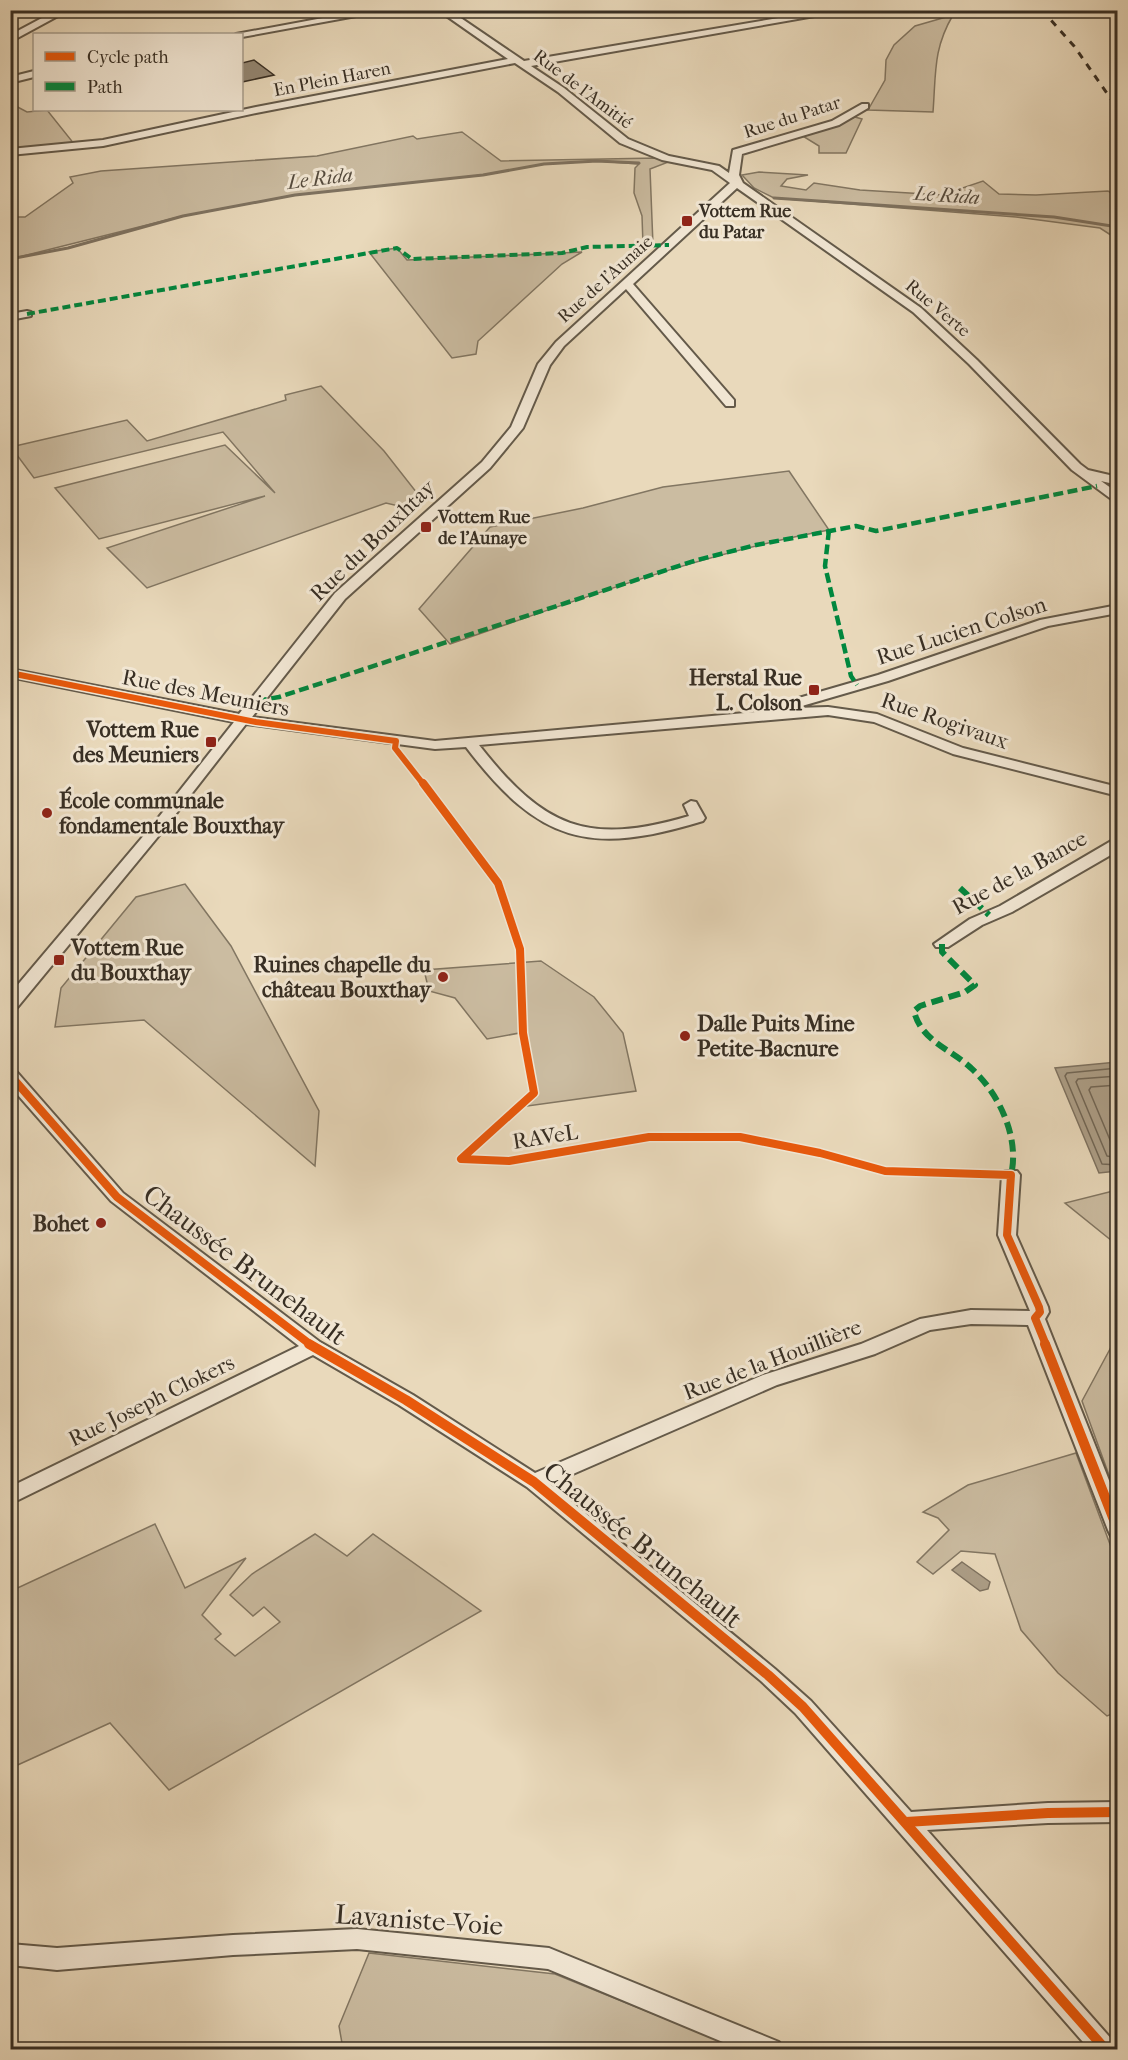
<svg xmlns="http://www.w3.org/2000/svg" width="1128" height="2060" font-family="'IM FELL French Canon',serif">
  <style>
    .green { fill: #cbbca1; stroke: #827662; stroke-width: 1.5 }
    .water { fill: #ad9f88; stroke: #7e7260; stroke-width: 1.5 }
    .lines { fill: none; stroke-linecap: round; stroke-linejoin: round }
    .shore { stroke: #726756; stroke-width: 1.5 }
    .stream { stroke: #7e7260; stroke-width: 3 }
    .building { fill: #948773; stroke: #382f24; stroke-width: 1.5 }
    .minor-casing { stroke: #645a4a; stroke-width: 4 }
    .minor { fill: #f1e6d3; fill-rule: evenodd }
    .rail { stroke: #382f24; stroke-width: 3; stroke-dasharray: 7 7; stroke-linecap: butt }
    .quiet-far2 { stroke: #00873e; stroke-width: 4; stroke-dasharray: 8 4; stroke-linecap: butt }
    .quiet-far1 { stroke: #00873e; stroke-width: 4.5; stroke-dasharray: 10 4.5; stroke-linecap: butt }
    .quiet { stroke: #00873e; stroke-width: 6; stroke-dasharray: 12 6; stroke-linecap: butt }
    .cycleway-far2-casing { stroke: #f1e6d3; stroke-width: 9 }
    .cycleway-far1-casing { stroke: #f1e6d3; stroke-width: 11 }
    .cycleway-casing { stroke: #f1e6d3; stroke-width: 14 }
    .cycleway-far2 { stroke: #e8590c; stroke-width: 6 }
    .cycleway-far1 { stroke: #e8590c; stroke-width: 8 }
    .cycleway { stroke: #e8590c; stroke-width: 10 }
    .poi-dot { fill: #8f2418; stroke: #f1e6d3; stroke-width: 2 }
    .labels { text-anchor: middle; stroke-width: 6; stroke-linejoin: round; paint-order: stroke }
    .far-street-label { font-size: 18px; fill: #382f24; stroke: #f1e6d3 }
    .far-poi-label { font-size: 18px; font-weight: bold; fill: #382f24; stroke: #f1e6d3; text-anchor: start }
    .far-water-label { font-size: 20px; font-style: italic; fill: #554b3d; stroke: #f1e6d3 }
    .street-label { font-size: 22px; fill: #382f24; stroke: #f1e6d3 }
    .poi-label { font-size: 22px; font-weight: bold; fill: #382f24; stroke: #f1e6d3; text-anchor: end }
    .near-street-label { font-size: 27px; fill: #382f24; stroke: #f1e6d3 }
  </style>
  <rect width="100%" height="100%" fill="#e9d9bb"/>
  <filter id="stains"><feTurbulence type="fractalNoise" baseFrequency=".00333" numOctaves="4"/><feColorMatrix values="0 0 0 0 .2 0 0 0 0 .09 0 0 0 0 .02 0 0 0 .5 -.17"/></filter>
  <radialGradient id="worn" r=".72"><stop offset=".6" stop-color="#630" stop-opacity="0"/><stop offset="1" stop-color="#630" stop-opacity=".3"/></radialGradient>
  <g class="green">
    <path d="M953,15C933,49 936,73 933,112L868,110L885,80L886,60L894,45L915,26Z"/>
    <polygon points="10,103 27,112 47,110 75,145 11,150"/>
    <polygon points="855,117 862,119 846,153 819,153 819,146 801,135"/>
    <polygon points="462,132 501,161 658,158 671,161 650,169 653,245 643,245 642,216 634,193 635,168 639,164 597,161 544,164 483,175 295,195 183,216 11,259 10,217 25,217 73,183 70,177 101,171 317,156 413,136 417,139"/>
    <polygon points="759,172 808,175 787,179 781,186 806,190 814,183 860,190 942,195 983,181 999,194 1036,195 1108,191 1117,197 1117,239 1100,228 1016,217 774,198 754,188 742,175"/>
    <polygon points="397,248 407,260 582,252 562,264 478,341 476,354 452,358 369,252"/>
    <polygon points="321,386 384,451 417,493 407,508 386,503 147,588 107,548 265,496 99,539 55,488 225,445 275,493 223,432 34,478 11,447 127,420 147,441 286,400 285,395"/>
    <path d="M789,471L829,530C699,554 575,601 450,644L419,609L490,527L583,508L663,487Z"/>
    <polygon points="185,884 231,946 319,1111 315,1166 144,1020 55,1027 61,988 136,897"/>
    <polygon points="541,961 594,997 623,1033 636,1091 520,1107 534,1093 525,1032 487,1039 455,998 429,991 424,970"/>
    <polygon points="1117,1190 1118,1190 1117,1245 1065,1203"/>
    <polygon points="1117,1336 1117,1497 1082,1401"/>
    <polygon points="1076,1453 1117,1563 1117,1712 1107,1716 1058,1673 1021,1630 995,1554 961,1551 933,1574 917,1562 949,1530 938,1518 923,1512 968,1485"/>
    <polygon points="155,1524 185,1588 246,1558 202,1615 221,1634 215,1639 235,1656 280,1622 264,1607 253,1616 230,1595 252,1574 315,1534 347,1556 373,1534 481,1611 169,1790 110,1723 11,1768 11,1591"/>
    <polygon points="369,1953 555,1974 740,2049 343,2049 339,2026"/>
  </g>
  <g class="water">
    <polygon points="1117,1062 1117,1171 1099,1173 1055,1068"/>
    <polygon points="962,1562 990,1582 988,1589 980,1591 952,1570"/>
  </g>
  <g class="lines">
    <g class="shore">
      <polyline points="1118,1068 1067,1073 1065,1076 1102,1164 1118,1165"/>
      <polyline points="1118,1076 1078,1079 1076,1082 1107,1156 1118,1158"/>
      <polyline points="1118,1085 1091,1087 1089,1090 1113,1147 1118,1149"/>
    </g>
    <g class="stream">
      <polyline points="774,198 1054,217 1118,227"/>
      <polyline points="10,259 68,248 183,216 295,195 483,175 544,164 597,161 639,163"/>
    </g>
  </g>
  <polygon class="building" points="254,60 274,75 242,82 242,63"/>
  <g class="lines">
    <g class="minor-casing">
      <g id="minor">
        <polygon points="57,10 69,10 10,42 10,35"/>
        <polygon points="366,10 389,10 242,37 236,34"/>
        <path d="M438,10H449L524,61L826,10H849L531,66L564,88L628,139L669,156L719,166L729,173L733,150L832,121L862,104H868V108L839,125L742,154L739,175L743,183L921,308L977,360L1080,464L1088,470L1118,477V485L1101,481L1118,493V504L1072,470L969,364L913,312L737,188L633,284L734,400V406H726L626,289L564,346L550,365L523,428L490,468L345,599L252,717L435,741L778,710V704L878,675L1040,620L1118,605V613L1048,626L888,681L795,708L828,707L877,714L963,748L1118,787V796L953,754L874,722L828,715L479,745C544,828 587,846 689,816L684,805L691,801L696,802L705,818L703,821C589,856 539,843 466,747L435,749L246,724L161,833L16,1009L10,1010V994L151,827L234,722L10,677V669L239,714L335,593L482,462L511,427L538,364L556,342L730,183L712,170L662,160L620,143L558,92L515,63L256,113L103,146L10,155V149L103,140L256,107L508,59Z"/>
        <polygon points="34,71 34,77 10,83 10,77"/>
        <polygon points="27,311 31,312 31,316 10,320 10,314"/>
        <polygon points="1118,837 1118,849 1109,856 1012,912 982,925 948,947 936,947 934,944 970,919 1000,906"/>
        <polygon points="10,1070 16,1071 123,1193 320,1342 413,1395 535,1473 763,1375 861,1344 920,1319 971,1310 1030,1311 998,1235 1002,1175 1005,1171 1017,1171 1020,1175 1016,1235 1048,1307 1049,1312 1045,1319 1118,1503 1118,1538 1111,1536 1108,1530 1028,1325 971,1324 930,1330 875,1354 777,1385 550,1484 775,1669 811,1701 911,1812 1048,1803 1118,1802 1118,1822 1048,1823 927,1830 1114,2042 1118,2050 1090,2050 795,1713 761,1681 527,1487 399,1405 313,1355 10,1504 10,1487 299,1346 111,1201 10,1086"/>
        <polygon points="357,1929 549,1948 779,2042 783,2050 742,2050 548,1969 357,1949 233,1955 57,1970 10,1965 10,1944 57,1948 233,1935"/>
      </g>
    </g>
    <use href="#minor" class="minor"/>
    <polyline class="rail" points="1042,10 1074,46 1118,109"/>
    <polyline class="quiet-far2" points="27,314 397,248 412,259 562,253 587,247 669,245"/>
    <g class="quiet-far1">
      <polyline points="829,530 825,566 851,676 857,685"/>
      <polyline points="257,701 279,697 697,560 756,545 856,526 876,531 1097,486"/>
    </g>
    <g class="quiet">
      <polyline points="960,888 989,915"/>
      <path d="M942,944V952L975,985L965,992L920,1006L914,1011C921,1041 951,1049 971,1068C999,1093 1020,1138 1011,1175"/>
    </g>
    <g class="cycleway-far2-casing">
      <polyline id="cycleway-far2" points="10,673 256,722 396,741 395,748 424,785"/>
    </g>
    <g class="cycleway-far1-casing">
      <g id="cycleway-far1">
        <polyline points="423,783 498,883 520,949 523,1033 534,1093 461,1159 509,1161 649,1137 740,1137 820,1153 885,1171 1011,1175 1007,1235 1039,1307 1040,1312 1035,1318 1046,1345"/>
        <polyline points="10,1075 117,1197 311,1345"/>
      </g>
    </g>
    <g class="cycleway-casing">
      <g id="cycleway">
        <polyline points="309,1344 406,1400 534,1482 768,1675 803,1707 1106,2050"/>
        <polyline points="1045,1344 1118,1530"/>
        <polyline points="906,1822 1048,1813 1118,1812"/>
      </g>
    </g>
    <use href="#cycleway-far2" class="cycleway-far2"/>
    <use href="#cycleway-far1" class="cycleway-far1"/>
    <use href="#cycleway" class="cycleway"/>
  </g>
  <g class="poi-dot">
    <rect x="681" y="215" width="12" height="12" rx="3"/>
    <rect x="420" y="521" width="12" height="12" rx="3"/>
    <rect x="808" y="684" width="12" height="12" rx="3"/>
    <rect x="205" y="736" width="12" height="12" rx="3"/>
    <circle cx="47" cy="813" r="6"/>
    <rect x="53" y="954" width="12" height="12" rx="3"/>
    <circle cx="443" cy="977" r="6"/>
    <circle cx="685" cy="1036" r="6"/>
    <circle cx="101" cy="1223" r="6"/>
  </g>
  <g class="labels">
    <g class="far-street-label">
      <text transform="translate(332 79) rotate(-11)" y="6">En Plein Haren</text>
      <text transform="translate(583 89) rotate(37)" y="6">Rue de l'Amitié</text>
      <text transform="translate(792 117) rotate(-18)" y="6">Rue du Patar</text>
      <text transform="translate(605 279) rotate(-42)" y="6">Rue de l'Aunaie</text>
      <text transform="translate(938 308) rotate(40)" y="6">Rue Verte</text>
    </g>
    <g class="far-poi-label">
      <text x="699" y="217">Vottem Rue<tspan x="699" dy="21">du Patar</tspan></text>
      <text x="438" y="523">Vottem Rue<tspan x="438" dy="21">de l'Aunaye</tspan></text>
    </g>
    <g class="far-water-label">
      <text transform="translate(320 178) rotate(-7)" y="7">Le Rida</text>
      <text transform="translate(947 195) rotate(4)" y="7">Le Rida</text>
    </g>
    <g class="street-label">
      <text transform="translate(372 540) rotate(-44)" y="8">Rue du Bouxhtay</text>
      <text transform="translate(961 630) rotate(-18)" y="8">Rue Lucien Colson</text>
      <text transform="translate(206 692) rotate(11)" y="8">Rue des Meuniers</text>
      <text transform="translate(945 720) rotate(19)" y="8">Rue Rogivaux</text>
      <text transform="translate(1019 872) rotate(-29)" y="8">Rue de la Bance</text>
      <text transform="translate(545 1136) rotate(-9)" y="8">RAVeL</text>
      <text transform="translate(772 1359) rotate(-21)" y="8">Rue de la Houillière</text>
      <text transform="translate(151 1400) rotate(-26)" y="8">Rue Joseph Clokers</text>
    </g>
    <g class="poi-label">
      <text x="802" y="685">Herstal Rue<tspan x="802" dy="25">L. Colson</tspan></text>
      <text x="199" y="737">Vottem Rue<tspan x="199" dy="25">des Meuniers</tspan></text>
      <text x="59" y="808" text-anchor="start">École communale<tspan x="59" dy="25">fondamentale Bouxthay</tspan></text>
      <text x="71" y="955" text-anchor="start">Vottem Rue<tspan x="71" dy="25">du Bouxthay</tspan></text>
      <text x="431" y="972">Ruines chapelle du<tspan x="431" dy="25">château Bouxthay</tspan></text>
      <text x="697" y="1031" text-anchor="start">Dalle Puits Mine<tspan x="697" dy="25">Petite-Bacnure</tspan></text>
      <text x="89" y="1231">Bohet</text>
    </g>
    <g class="near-street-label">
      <text transform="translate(245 1265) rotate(37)" y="9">Chaussée Brunehault</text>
      <text transform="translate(643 1545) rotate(39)" y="9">Chaussée Brunehault</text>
      <text transform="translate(419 1920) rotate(4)" y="9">Lavaniste-Voie</text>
    </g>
  </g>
  <rect width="1128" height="2060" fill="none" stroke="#e9d9bb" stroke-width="36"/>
  <rect x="12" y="12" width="1104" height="2036" fill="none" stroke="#382f24" stroke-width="3"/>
  <rect x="18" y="18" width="1092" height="2024" fill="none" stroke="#382f24" stroke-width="1.5"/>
  <rect x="33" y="33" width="210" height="78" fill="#f1e6d3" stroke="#a79d8d" stroke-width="1.5"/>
  <rect x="45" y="52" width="30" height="9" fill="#e8590c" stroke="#a79d8d" stroke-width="1.5"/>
  <text x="87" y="63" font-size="18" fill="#382f24">Cycle path</text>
  <rect x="45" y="82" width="30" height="9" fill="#00873e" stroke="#a79d8d" stroke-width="1.5"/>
  <text x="87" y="93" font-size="18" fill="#382f24">Path</text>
  <rect width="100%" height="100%" filter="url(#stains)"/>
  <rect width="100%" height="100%" fill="url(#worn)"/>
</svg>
